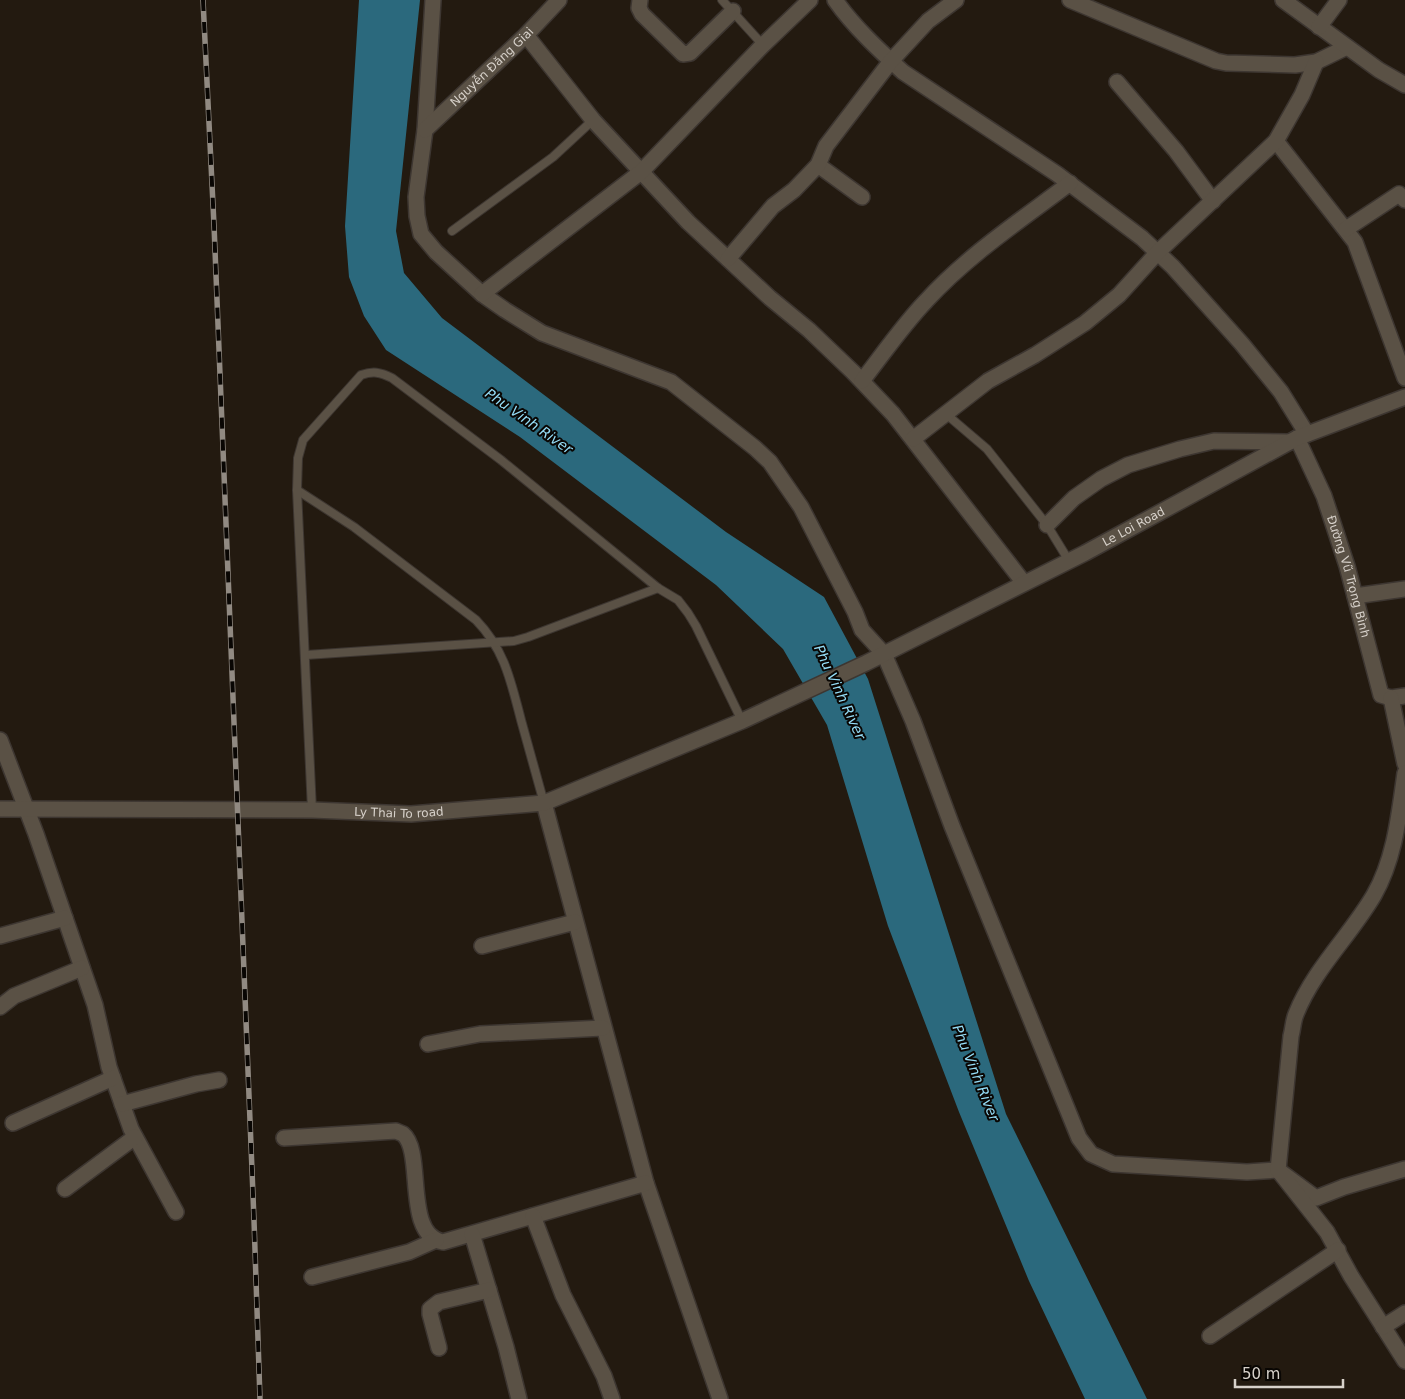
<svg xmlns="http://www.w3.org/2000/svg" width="1405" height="1399" font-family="'DejaVu Sans',sans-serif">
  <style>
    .water { fill: #2b697d }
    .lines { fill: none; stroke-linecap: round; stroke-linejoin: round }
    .lane-casing { stroke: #3d3631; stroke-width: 10 }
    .street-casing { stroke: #3d3631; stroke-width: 18 }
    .secondary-casing { stroke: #3d3631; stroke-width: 18 }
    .lane { stroke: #5a5145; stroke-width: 8 }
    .street { stroke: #5a5145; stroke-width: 15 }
    .secondary { stroke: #5a5145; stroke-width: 15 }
    .rail-casing { stroke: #918a82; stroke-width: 5.5 }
    .rail { stroke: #090603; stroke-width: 4; stroke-dasharray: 11; stroke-linecap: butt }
    .labels { text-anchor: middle; stroke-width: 4; stroke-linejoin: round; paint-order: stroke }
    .street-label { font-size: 12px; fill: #d7d1ca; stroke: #090603 }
    .water-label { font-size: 14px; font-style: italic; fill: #95ddf7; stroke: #090603 }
  </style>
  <rect width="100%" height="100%" fill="#231a10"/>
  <polygon class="water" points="359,0 420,0 396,231 404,273 442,318 726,532 824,597 868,679 1006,1114 1147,1399 1085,1399 1029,1281 959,1112 888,926 827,725 783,649 716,585 520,437 386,350 364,316 349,277 345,226"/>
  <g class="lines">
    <g class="lane-casing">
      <g id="lane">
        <polyline points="722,0 763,45"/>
        <polyline points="452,231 553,157 593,120"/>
        <polyline points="946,414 987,449 1047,525 1069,561"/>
        <path d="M297,490L354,527L476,620C505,650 511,682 521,720C529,748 536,775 544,803"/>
        <polyline points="306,655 514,641 528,637 658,588"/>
        <path d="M312,810L297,490L298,458L303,440L361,375C373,371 380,372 392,378L501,460L658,588L678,600L688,613L696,626L742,721"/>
      </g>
    </g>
    <g class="street-casing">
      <g id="street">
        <polyline points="433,0 425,130 416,197 417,216 421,234 436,252 482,294 505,310 542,333 671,382 755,448 770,462 801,507 855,612 862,630 884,654 913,721 952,826 1079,1138 1091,1154 1113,1164 1247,1172 1278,1170 1316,1198 1344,1187 1405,1169"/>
        <polyline points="640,0 639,8 642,14 683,54 690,53 733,11"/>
        <path d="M835,0C854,27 879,50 903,72L1057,174L1142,238L1173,267L1242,344L1281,392L1307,434"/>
        <polyline points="1070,0 1216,61 1226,63 1295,65 1316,62 1347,47"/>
        <polyline points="1283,0 1379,70 1405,85"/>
        <polyline points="1319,27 1339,0"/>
        <polyline points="526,35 593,120 688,222 770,298 809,330 853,372 893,414 1024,583"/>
        <polyline points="1117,82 1176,151 1213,201"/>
        <path id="s1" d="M425,130L526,35L559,0"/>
        <polyline points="1276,141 1355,242 1405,378"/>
        <polyline points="818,165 862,197"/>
        <polyline points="1346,229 1399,194 1405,200"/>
        <polyline points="728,259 773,206 794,190 818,165 826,146 891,61 928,21 956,0"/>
        <polyline points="482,294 641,172 763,45 810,0"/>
        <path d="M862,381C883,354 903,325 926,301C968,255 1021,220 1070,183"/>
        <path id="s2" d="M1297,438L1324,496L1347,566L1381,695L1391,698L1405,696"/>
        <polyline points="913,439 988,381 1035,355 1085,323 1119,295 1158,252 1276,141 1302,95 1316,62"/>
        <polyline points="1047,525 1074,498 1101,479 1128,465 1180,449 1214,441 1290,442"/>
        <polyline points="1355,596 1405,589"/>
        <polyline points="1391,698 1405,764"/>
        <polyline points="0,740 36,834 95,1005 109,1067 131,1129 176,1212"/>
        <path d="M1405,773C1399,815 1395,858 1374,895C1350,936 1314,969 1296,1014C1293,1021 1293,1029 1291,1036L1278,1170L1327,1232L1351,1276L1405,1361"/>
        <polyline points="544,803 646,1183 720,1399"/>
        <polyline points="0,936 65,918"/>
        <polyline points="482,946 575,922"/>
        <polyline points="0,1007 14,996 82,968"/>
        <polyline points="428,1044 480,1034 603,1028"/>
        <polyline points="122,1104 196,1084 219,1080"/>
        <polyline points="13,1123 113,1078"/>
        <path d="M284,1138L396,1131C398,1132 401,1133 403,1134C425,1152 403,1235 443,1242L646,1183"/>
        <polyline points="65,1189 135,1137"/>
        <polyline points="533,1216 563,1295 604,1376 612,1399"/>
        <polyline points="472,1234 506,1347 519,1399"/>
        <polyline points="312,1277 409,1252 436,1240"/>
        <polyline points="1383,1327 1405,1313"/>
        <polyline points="1210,1336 1338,1250"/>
        <polyline points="439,1348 430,1314 430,1309 439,1302 489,1290"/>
      </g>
    </g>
    <g class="secondary-casing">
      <g id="secondary">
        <path id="s3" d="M0,809L312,810L411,814L544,803L742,721L866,663L1085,553L1297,438L1405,397"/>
      </g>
    </g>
    <use href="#lane" class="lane"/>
    <use href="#street" class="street"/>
    <use href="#secondary" class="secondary"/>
    <g class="rail-casing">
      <polyline id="rail" points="203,0 214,225 254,1220 260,1399"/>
    </g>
    <use href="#rail" class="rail"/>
  </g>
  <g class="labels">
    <g class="street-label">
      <text dy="4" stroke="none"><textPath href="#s1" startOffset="92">Nguyễn Đăng Giai</textPath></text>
      <text dy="4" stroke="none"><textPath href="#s3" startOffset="1196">Le Loi Road</textPath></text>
      <text dy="4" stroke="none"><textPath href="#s2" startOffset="148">Đường Vũ Trọng Bình</textPath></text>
      <text dy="4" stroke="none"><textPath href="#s3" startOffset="399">Ly Thai To road</textPath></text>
    </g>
    <g class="water-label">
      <text transform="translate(529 421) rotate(35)" y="5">Phu Vinh River</text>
      <text transform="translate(840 692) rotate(65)" y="5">Phu Vinh River</text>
      <text transform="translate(976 1073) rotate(68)" y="5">Phu Vinh River</text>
    </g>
  </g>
  <path d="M1235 1379v8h108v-8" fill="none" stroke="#d7d1ca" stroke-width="2.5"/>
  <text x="1242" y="1379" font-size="15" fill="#d7d1ca" stroke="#090603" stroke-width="4" paint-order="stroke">50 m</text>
</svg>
